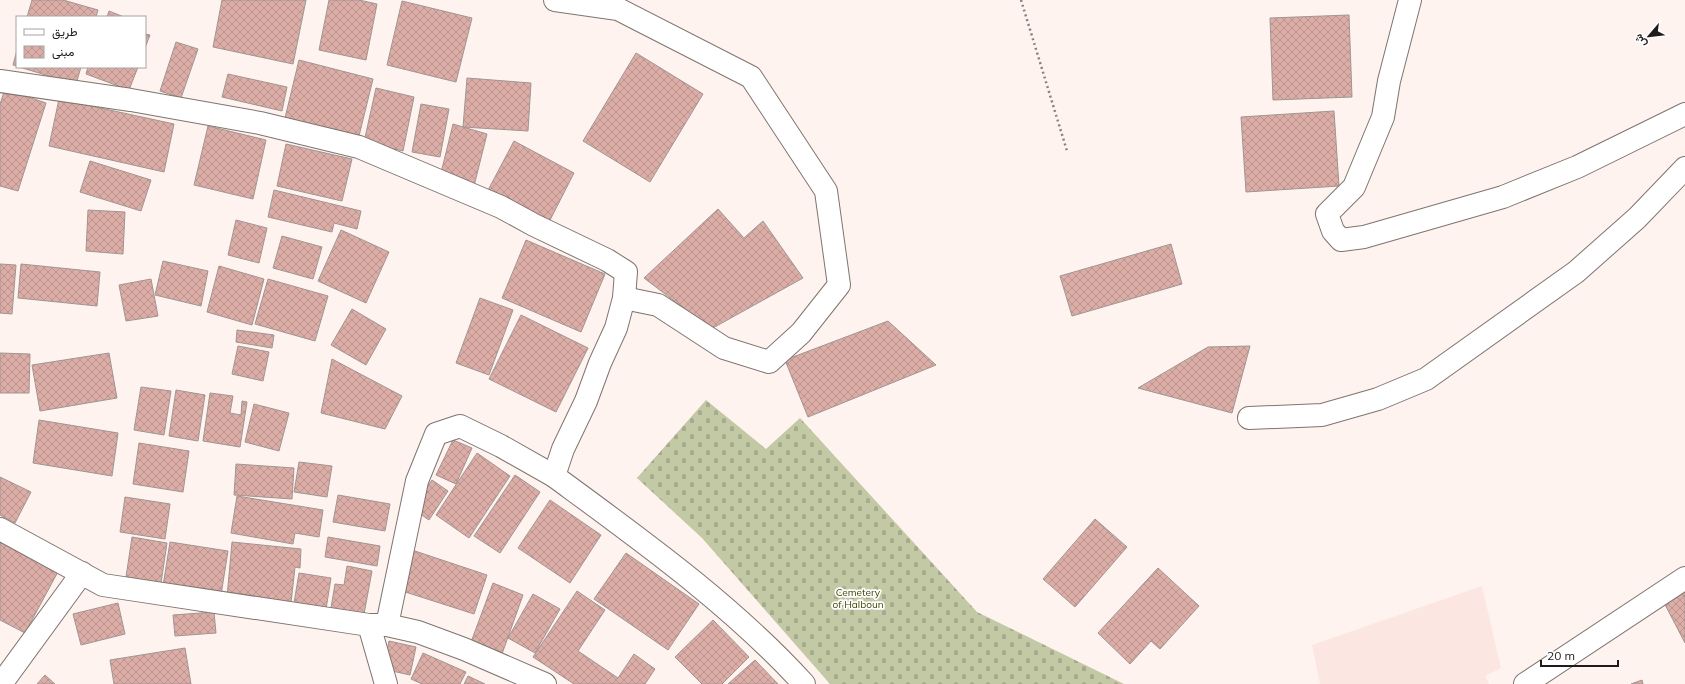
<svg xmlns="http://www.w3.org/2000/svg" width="1685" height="684" font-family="Mulish,Vazirmatn,sans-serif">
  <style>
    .education { fill: #fce6e2 }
    .cemetery { fill: url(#cemetery-stones) }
    .building { fill: url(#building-cross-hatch); stroke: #a09593 }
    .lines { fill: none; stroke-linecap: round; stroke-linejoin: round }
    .street-casing { stroke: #7e7470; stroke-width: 24 }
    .secondary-casing { stroke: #7e7470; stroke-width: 24 }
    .path { stroke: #89827f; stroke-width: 2.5; stroke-dasharray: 2 3; stroke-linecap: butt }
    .street { stroke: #fff; stroke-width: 22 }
    .secondary { stroke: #fff; stroke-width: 22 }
    .labels { text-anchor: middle; stroke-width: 3.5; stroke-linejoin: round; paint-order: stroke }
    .park-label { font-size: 10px; fill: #424600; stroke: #fff }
  </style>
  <defs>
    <pattern id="cemetery-stones" width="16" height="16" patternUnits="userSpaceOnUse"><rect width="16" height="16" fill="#c3c8a5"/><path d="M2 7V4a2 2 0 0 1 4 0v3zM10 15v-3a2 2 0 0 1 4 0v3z" fill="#a7ab8d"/></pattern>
    <pattern id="building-cross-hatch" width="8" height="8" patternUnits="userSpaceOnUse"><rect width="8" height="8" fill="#dbada6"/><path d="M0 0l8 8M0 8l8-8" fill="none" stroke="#bc948e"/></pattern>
  </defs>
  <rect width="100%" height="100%" fill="#fef3ef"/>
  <polygon class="education" points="1482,586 1501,668 1485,676 1489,684 1320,684 1312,645"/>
  <polygon class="cemetery" points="706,400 766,449 800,418 977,612 1124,684 830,684 702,538 637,478"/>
  <g class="building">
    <polygon points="32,0 63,0 98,10 96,17 27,17"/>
    <polygon points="222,0 306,0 293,64 213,47"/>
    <polygon points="329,0 359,0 377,4 366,60 319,50"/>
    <polygon points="402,1 472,18 456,82 387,65"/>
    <polygon points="109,11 124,17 107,17"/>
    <polygon points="1349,15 1352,97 1273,100 1270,18"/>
    <polygon points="145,34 150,35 145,48"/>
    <polygon points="176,42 198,49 181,98 160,91"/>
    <polygon points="17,50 17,66 13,65"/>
    <polygon points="636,53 703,94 650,182 583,141"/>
    <polygon points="299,60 373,79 359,136 285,118"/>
    <polygon points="19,67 81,67 76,84"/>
    <polygon points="88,67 138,67 129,90 86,74"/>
    <polygon points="228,74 287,87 282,111 222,97"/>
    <polygon points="467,78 531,83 528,131 463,127"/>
    <polygon points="376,88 414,97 403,151 364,142"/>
    <polygon points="5,89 46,103 18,191 0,186 0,104"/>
    <polygon points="59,99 174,124 164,172 49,146"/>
    <polygon points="421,104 449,109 440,157 412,152"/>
    <polygon points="1334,111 1339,186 1246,192 1241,117"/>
    <polygon points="453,124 487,134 473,190 439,181"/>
    <polygon points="208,126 266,140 253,199 194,185"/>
    <polygon points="514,141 574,173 547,226 486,194"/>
    <polygon points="286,144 352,159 342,201 277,186"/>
    <polygon points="90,161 151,180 141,211 80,192"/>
    <polygon points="274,190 361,211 357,229 334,223 332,232 268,217"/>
    <polygon points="718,209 744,238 763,221 803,278 711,329 644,278"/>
    <polygon points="88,210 125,212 123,254 86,251"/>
    <polygon points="236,220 267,228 259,263 228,255"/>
    <polygon points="341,230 389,252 366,303 318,281"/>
    <polygon points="282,236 322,247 313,279 273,268"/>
    <polygon points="526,240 605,274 581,332 502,298"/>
    <polygon points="1171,244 1182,284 1072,316 1060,276"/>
    <polygon points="163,261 208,271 201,306 155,295"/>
    <polygon points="0,264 16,265 12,314 0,313"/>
    <polygon points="21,264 100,272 97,306 18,298"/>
    <polygon points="219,266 264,279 252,325 207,312"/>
    <polygon points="151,279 158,316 126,321 119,285"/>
    <polygon points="268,279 328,296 315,341 255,324"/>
    <polygon points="480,298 513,310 489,375 456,363"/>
    <polygon points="352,309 386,329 366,365 331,345"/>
    <polygon points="521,315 588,348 556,412 489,379"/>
    <polygon points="888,321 936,365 808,417 785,360"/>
    <polygon points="237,330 274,335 272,348 236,342"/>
    <polygon points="238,346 269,352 263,381 232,374"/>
    <polygon points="1250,346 1232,413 1138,388 1208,347"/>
    <polygon points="0,353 30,354 29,393 0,393"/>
    <polygon points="109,353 117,398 40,411 32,365"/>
    <polygon points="332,359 402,396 385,429 321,413"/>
    <polygon points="141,387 171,391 164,435 134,430"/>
    <polygon points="176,390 205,395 198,441 169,436"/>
    <polygon points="210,393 233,396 230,413 241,415 242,401 247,402 240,447 203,441"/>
    <polygon points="254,404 289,413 279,451 245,442"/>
    <polygon points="39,420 118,433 112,476 33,463"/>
    <polygon points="453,440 472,448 456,484 436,475"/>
    <polygon points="139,443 189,451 183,492 133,484"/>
    <polygon points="477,453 510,476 469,538 436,515"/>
    <polygon points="299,462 332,466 327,497 294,492"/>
    <polygon points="236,464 294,468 292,499 234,495"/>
    <polygon points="515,475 540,492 500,553 474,536"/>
    <polygon points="0,477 31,492 15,523 0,515"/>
    <polygon points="432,480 448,491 429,520 413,509"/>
    <polygon points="338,495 390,504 385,531 333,522"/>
    <polygon points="237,496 323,510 319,537 295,533 293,544 231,533"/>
    <polygon points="125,497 170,504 165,539 120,532"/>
    <polygon points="550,500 601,535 570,583 518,548"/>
    <polygon points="1095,519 1127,547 1075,607 1043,579"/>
    <polygon points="0,536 60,568 25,633 0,620"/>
    <polygon points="132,537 167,543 161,583 126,577"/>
    <polygon points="328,537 380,546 377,566 325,557"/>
    <polygon points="170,542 228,551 221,595 163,586"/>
    <polygon points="232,542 301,549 300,568 295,567 291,603 227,597"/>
    <polygon points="409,549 487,575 474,614 396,589"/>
    <polygon points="626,553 699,604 668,650 594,599"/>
    <polygon points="347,566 372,571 364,614 331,608 335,584 344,585"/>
    <polygon points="1158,568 1199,606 1160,649 1151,641 1130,664 1098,633"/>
    <polygon points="299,573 331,578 326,609 294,603"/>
    <polygon points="1685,582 1685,643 1660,595"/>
    <polygon points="493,583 523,595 502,654 471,642"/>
    <polygon points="577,591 605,610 578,651 618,678 634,654 655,669 645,684 574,684 533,657"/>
    <polygon points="533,594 560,609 535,653 508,638"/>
    <polygon points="118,603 125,634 81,645 73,614"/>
    <polygon points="214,612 216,633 175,636 173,615"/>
    <polygon points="713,620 749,657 722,684 702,684 675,657"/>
    <polygon points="389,641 416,647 410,675 383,669"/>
    <polygon points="185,648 191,684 114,684 110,660"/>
    <polygon points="423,653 466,672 460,684 422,684 411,679"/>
    <polygon points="755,660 778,684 728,684"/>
    <polygon points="45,675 55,684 37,684"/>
    <polygon points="468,676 485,684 464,684"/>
    <polygon points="1642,680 1643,684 1631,684"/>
  </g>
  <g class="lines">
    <g class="street-casing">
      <g id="street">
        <polyline points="555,0 618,9 751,77 826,191 839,285 801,333 769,362 724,348 658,305 624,298"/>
        <polyline points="1410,0 1389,81 1383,117 1354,187 1327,214 1333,231 1341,240 1364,237 1503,197 1577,167 1685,114"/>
        <polyline points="1249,418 1322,415 1378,399 1426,379 1576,272 1637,218 1685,168"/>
        <polyline points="0,529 103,585 369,625 387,625"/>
        <polyline points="369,625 386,684"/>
        <polyline points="1,684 82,573"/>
      </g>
    </g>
    <g class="secondary-casing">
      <g id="secondary">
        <polyline points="0,81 131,100 260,123 359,147 501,207 534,225 607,260 626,272 624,298 616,328 600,363 586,401 563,449 554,476 501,446 460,426 436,434 417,481 387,625 418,632 464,649 545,684"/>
        <path d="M554,476C641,540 731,604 804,684"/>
        <polyline points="1525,684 1685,578"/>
      </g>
    </g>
    <polyline class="path" points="1021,0 1067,151"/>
    <use href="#street" class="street"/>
    <use href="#secondary" class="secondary"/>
  </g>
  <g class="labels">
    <g class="park-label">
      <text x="858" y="596">Cemetery<tspan x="858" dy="12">of Halboun</tspan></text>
    </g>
  </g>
  <rect x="16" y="16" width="130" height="52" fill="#ffffff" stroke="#a5a4a3"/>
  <rect x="24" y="29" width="20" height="6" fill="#ffffff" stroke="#a5a4a3"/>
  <text x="52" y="36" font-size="12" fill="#1f1b1a">طريق</text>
  <rect x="24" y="46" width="20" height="12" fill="url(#building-cross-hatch)" stroke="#a5a4a3"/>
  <text x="52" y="56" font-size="12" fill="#1f1b1a">مبنى</text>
  <g transform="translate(1649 36) rotate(242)" stroke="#ffffff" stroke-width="3" paint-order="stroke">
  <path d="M0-3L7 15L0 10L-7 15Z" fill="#1f1b1a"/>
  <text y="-6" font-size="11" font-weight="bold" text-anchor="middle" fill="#1f1b1a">ش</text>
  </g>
  <path d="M1541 660v6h77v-6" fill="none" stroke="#1f1b1a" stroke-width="2"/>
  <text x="1547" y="660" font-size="12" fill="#1f1b1a" stroke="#ffffff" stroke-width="3" paint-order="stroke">20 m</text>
</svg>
